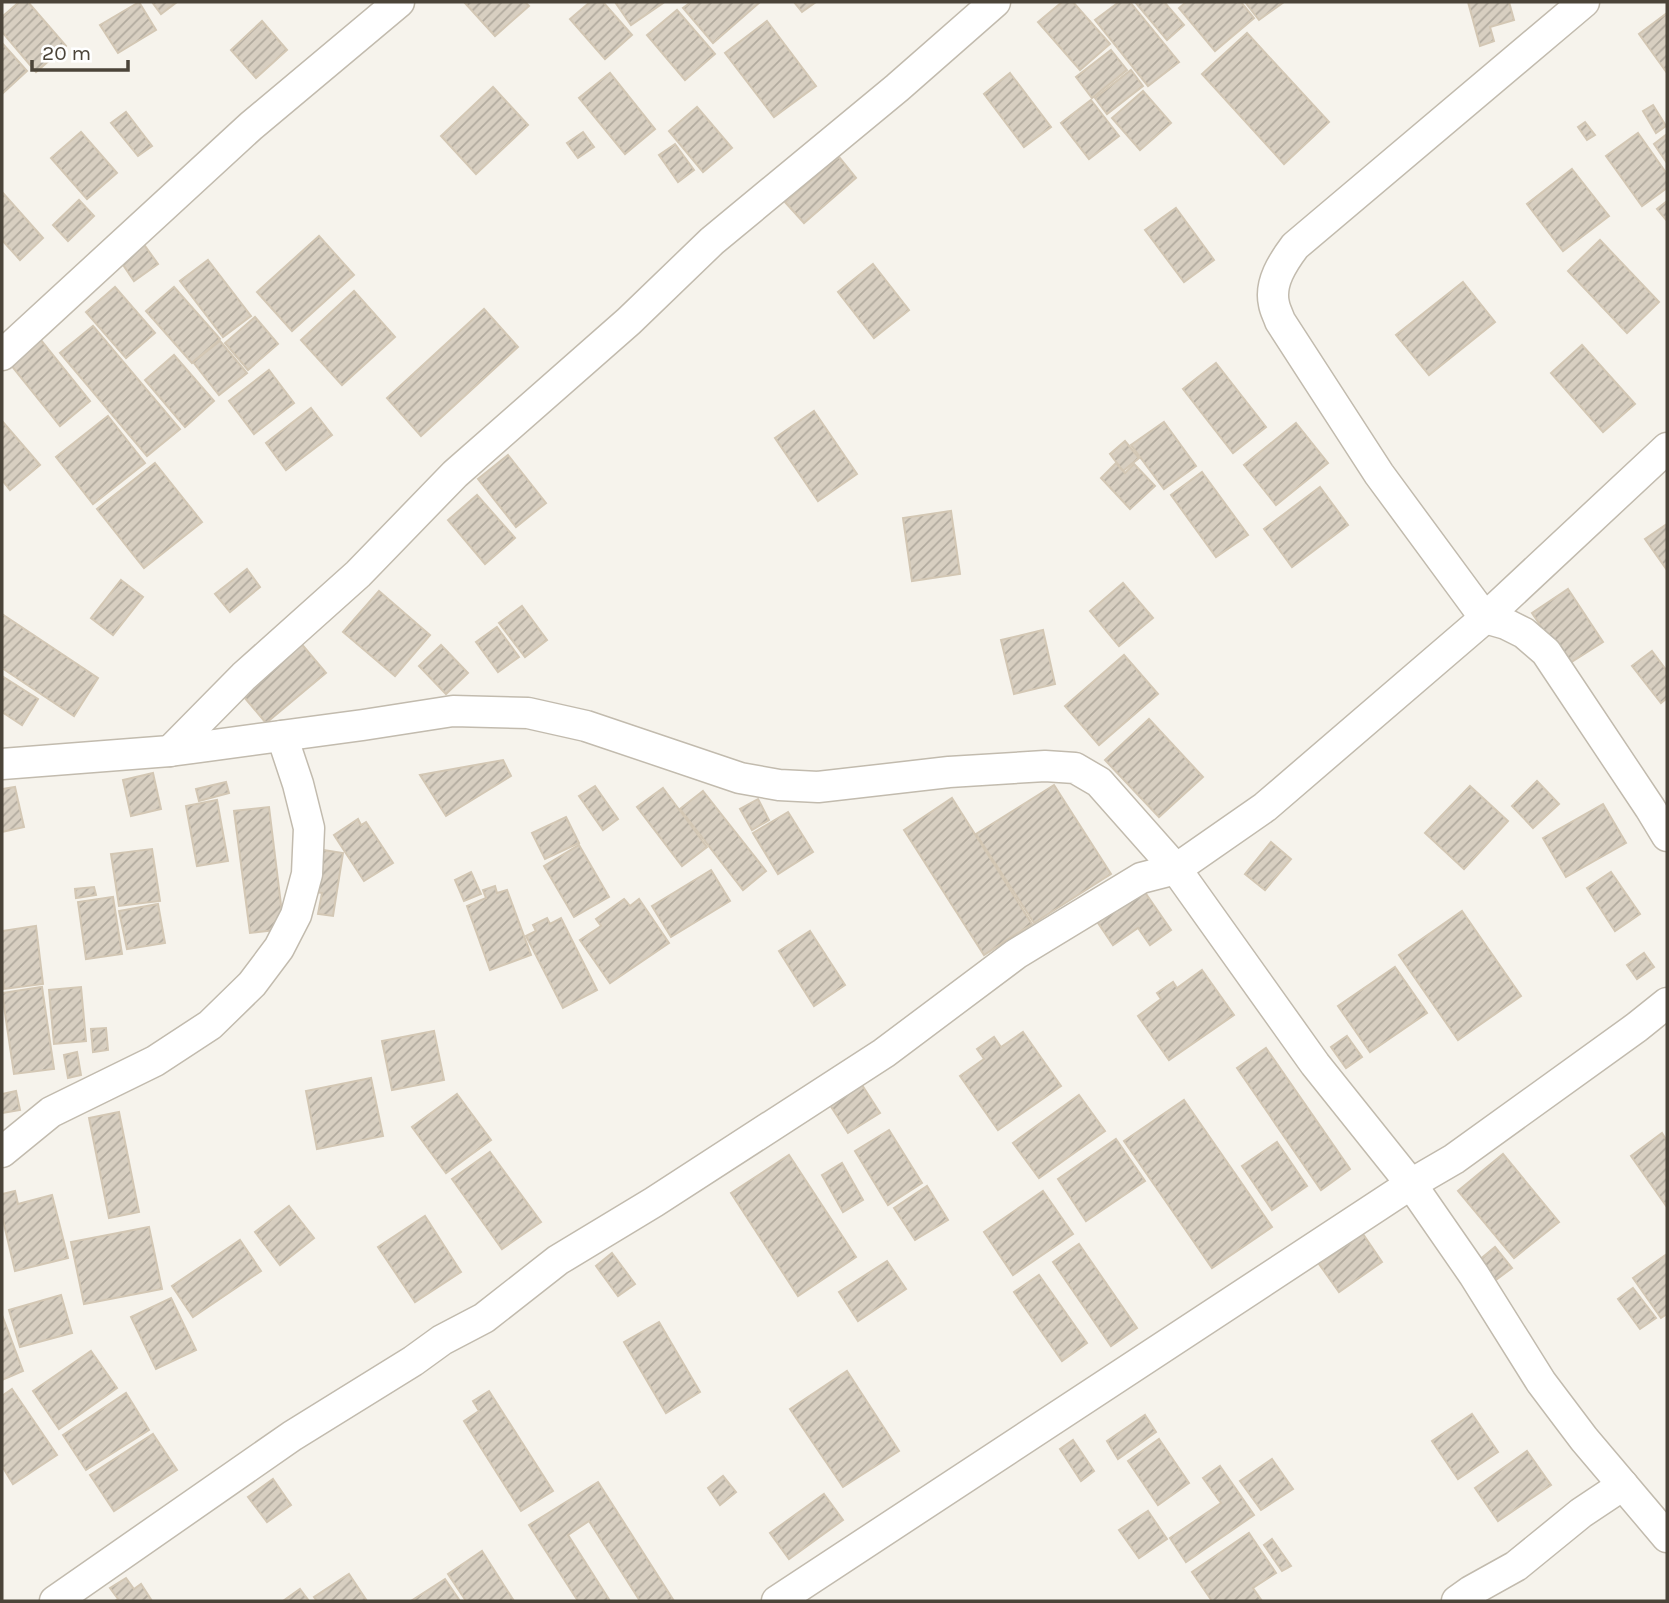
<svg xmlns="http://www.w3.org/2000/svg" width="1669" height="1603" font-family="Karla,sans-serif">
  <style>
    .building { fill: url(#building-hatch); stroke: #d3c7b4; stroke-width: 2 }
    .lines { fill: none; stroke-linecap: round; stroke-linejoin: round }
    .minor-casing { stroke: #c2bbae; stroke-width: 33 }
    .minor { stroke: #fff; stroke-width: 30 }
  </style>
  <defs>
    <pattern id="building-hatch" width="6" height="6" patternUnits="userSpaceOnUse" patternTransform="scale(1.75)"><rect width="6" height="6" fill="#d8cfc1"/><path d="M-1 1l2-2M0 6l6-6M5 7l2-2" fill="none" stroke="#b1aa9e"/></pattern>
  </defs>
  <rect width="100%" height="100%" fill="#f6f3ec"/>
  <g class="building">
    <polygon points="19,2 28,2 66,46 36,72 2,32 2,17"/>
    <polygon points="139,2 156,30 118,53 100,25"/>
    <polygon points="152,2 177,2 161,14"/>
    <polygon points="464,2 525,2 529,6 495,36"/>
    <polygon points="590,2 603,2 632,35 605,59 570,19"/>
    <polygon points="615,2 662,2 663,3 631,25"/>
    <polygon points="691,2 760,2 713,43 683,8"/>
    <polygon points="794,2 816,2 802,12"/>
    <polygon points="1062,2 1073,2 1110,44 1080,70 1038,22"/>
    <polygon points="1119,2 1130,2 1179,62 1148,86 1095,20"/>
    <polygon points="1135,2 1167,2 1165,3 1184,25 1167,40"/>
    <polygon points="1186,2 1241,2 1254,18 1215,51 1179,8"/>
    <polygon points="1245,2 1284,2 1259,20"/>
    <polygon points="1468,2 1509,2 1514,20 1490,27 1494,41 1480,46"/>
    <polygon points="677,10 715,54 685,80 647,35"/>
    <polygon points="1667,13 1667,73 1639,34"/>
    <polygon points="262,21 287,50 256,78 231,50"/>
    <polygon points="767,21 816,86 774,117 725,53"/>
    <polygon points="1247,33 1329,122 1284,164 1202,74"/>
    <polygon points="2,43 27,71 2,94"/>
    <polygon points="1111,50 1127,70 1092,98 1076,77"/>
    <polygon points="1131,70 1143,86 1107,114 1095,98"/>
    <polygon points="610,73 655,129 625,154 579,98"/>
    <polygon points="1010,73 1051,127 1024,147 984,94"/>
    <polygon points="493,87 528,125 476,174 441,136"/>
    <polygon points="1143,91 1171,123 1140,150 1112,118"/>
    <polygon points="1091,100 1119,136 1089,159 1061,123"/>
    <polygon points="1653,105 1666,126 1656,133 1643,111"/>
    <polygon points="697,107 732,148 703,172 669,131"/>
    <polygon points="126,112 152,146 138,156 111,123"/>
    <polygon points="1585,122 1595,135 1587,140 1578,127"/>
    <polygon points="81,132 117,173 87,199 51,158"/>
    <polygon points="583,132 594,147 578,158 567,143"/>
    <polygon points="1638,133 1667,174 1667,188 1642,206 1606,156"/>
    <polygon points="1667,134 1667,163 1654,144"/>
    <polygon points="675,144 694,170 678,182 659,155"/>
    <polygon points="839,157 856,178 804,223 785,202"/>
    <polygon points="1572,169 1609,216 1563,251 1527,204"/>
    <polygon points="2,192 43,238 20,260 2,240"/>
    <polygon points="79,200 94,216 68,241 53,225"/>
    <polygon points="1667,201 1667,221 1657,209"/>
    <polygon points="1176,208 1214,260 1184,282 1145,230"/>
    <polygon points="319,236 354,275 292,331 257,292"/>
    <polygon points="140,239 158,264 134,281 117,256"/>
    <polygon points="1600,240 1659,302 1627,333 1568,271"/>
    <polygon points="208,260 251,316 223,337 180,281"/>
    <polygon points="873,264 909,310 874,338 838,292"/>
    <polygon points="1463,282 1495,322 1429,375 1396,335"/>
    <polygon points="115,287 155,333 126,358 86,312"/>
    <polygon points="174,287 220,339 192,363 146,311"/>
    <polygon points="354,291 395,337 342,385 301,340"/>
    <polygon points="484,309 518,347 421,436 387,398"/>
    <polygon points="255,317 278,344 248,370 225,343"/>
    <polygon points="93,326 180,429 147,456 60,353"/>
    <polygon points="36,334 90,401 60,426 6,359"/>
    <polygon points="220,341 247,373 219,395 193,362"/>
    <polygon points="1582,345 1635,404 1603,432 1551,373"/>
    <polygon points="174,355 214,401 185,427 145,380"/>
    <polygon points="1216,363 1266,427 1233,453 1183,389"/>
    <polygon points="269,370 294,403 254,434 229,401"/>
    <polygon points="311,408 332,435 286,470 266,443"/>
    <polygon points="814,411 857,474 818,501 775,438"/>
    <polygon points="108,416 145,463 93,504 56,457"/>
    <polygon points="2,421 40,465 10,490 2,480"/>
    <polygon points="1164,422 1196,466 1164,489 1131,445"/>
    <polygon points="1296,423 1328,463 1276,505 1244,465"/>
    <polygon points="1125,441 1139,458 1123,471 1110,454"/>
    <polygon points="508,455 546,503 516,527 478,479"/>
    <polygon points="155,463 202,522 144,568 97,509"/>
    <polygon points="1116,463 1125,473 1134,464 1155,486 1130,509 1101,478"/>
    <polygon points="1202,472 1248,535 1216,557 1171,495"/>
    <polygon points="1320,487 1348,525 1292,567 1264,529"/>
    <polygon points="477,495 515,538 485,564 448,520"/>
    <polygon points="951,511 960,574 912,581 903,518"/>
    <polygon points="1667,524 1667,570 1645,539"/>
    <polygon points="247,569 260,587 230,612 215,594"/>
    <polygon points="121,580 143,597 113,635 91,618"/>
    <polygon points="1123,583 1153,618 1119,646 1090,611"/>
    <polygon points="1568,589 1603,642 1567,665 1532,613"/>
    <polygon points="379,591 430,635 395,676 343,632"/>
    <polygon points="522,606 547,640 525,657 499,623"/>
    <polygon points="2,614 98,678 74,716 2,668"/>
    <polygon points="497,627 519,657 498,672 476,642"/>
    <polygon points="1043,630 1055,684 1014,694 1001,640"/>
    <polygon points="299,641 326,673 266,723 239,691"/>
    <polygon points="441,645 468,673 446,694 419,666"/>
    <polygon points="1652,651 1667,671 1667,698 1661,703 1632,666"/>
    <polygon points="1124,655 1158,694 1099,745 1065,706"/>
    <polygon points="2,676 38,699 22,725 2,712"/>
    <polygon points="1149,719 1203,777 1159,817 1105,760"/>
    <polygon points="503,760 511,776 446,816 420,775"/>
    <polygon points="153,773 161,809 131,816 123,780"/>
    <polygon points="1537,781 1559,804 1533,828 1512,806"/>
    <polygon points="226,782 229,793 199,801 196,789"/>
    <polygon points="1054,785 1111,874 1034,923 976,834"/>
    <polygon points="595,786 618,819 603,830 579,796"/>
    <polygon points="1470,786 1508,821 1464,869 1425,833"/>
    <polygon points="15,787 24,827 2,832 2,789"/>
    <polygon points="663,788 707,847 682,866 637,807"/>
    <polygon points="703,791 766,871 743,890 680,809"/>
    <polygon points="952,798 1032,924 984,955 904,830"/>
    <polygon points="758,799 769,820 752,830 740,809"/>
    <polygon points="217,800 228,861 197,866 186,806"/>
    <polygon points="1603,804 1626,843 1566,877 1543,838"/>
    <polygon points="269,807 284,929 250,933 234,811"/>
    <polygon points="788,812 813,852 778,874 753,833"/>
    <polygon points="566,817 579,843 545,859 532,833"/>
    <polygon points="358,819 361,825 366,822 393,863 364,881 334,835"/>
    <polygon points="1271,842 1291,859 1265,890 1245,874"/>
    <polygon points="579,845 609,897 574,917 544,866"/>
    <polygon points="152,849 160,901 119,906 111,854"/>
    <polygon points="317,849 343,853 333,916 318,914 322,893 310,891"/>
    <polygon points="711,870 730,901 671,937 652,906"/>
    <polygon points="471,872 481,894 464,901 455,880"/>
    <polygon points="1611,872 1640,914 1615,931 1587,888"/>
    <polygon points="495,886 497,893 507,890 531,955 490,970 467,906 486,898 483,890"/>
    <polygon points="94,887 96,895 76,898 75,889"/>
    <polygon points="1142,888 1171,930 1150,945 1138,928 1113,945 1096,920"/>
    <polygon points="113,897 122,954 86,959 78,902"/>
    <polygon points="624,899 630,906 639,899 669,943 610,983 580,940 601,926 596,919"/>
    <polygon points="158,904 165,943 127,949 119,911"/>
    <polygon points="1462,911 1521,996 1458,1040 1399,955"/>
    <polygon points="547,918 550,924 561,918 597,990 563,1008 526,936 536,931 533,925"/>
    <polygon points="36,926 43,984 4,989 2,969 2,931"/>
    <polygon points="810,931 845,985 814,1006 779,951"/>
    <polygon points="1644,953 1654,967 1637,979 1627,965"/>
    <polygon points="1395,967 1427,1013 1370,1052 1338,1006"/>
    <polygon points="1202,970 1234,1015 1169,1060 1138,1016 1161,999 1157,993 1173,982 1177,988"/>
    <polygon points="42,987 54,1069 14,1074 2,993"/>
    <polygon points="81,987 86,1041 54,1044 49,990"/>
    <polygon points="106,1028 108,1050 93,1052 91,1029"/>
    <polygon points="434,1031 444,1080 392,1090 382,1041"/>
    <polygon points="1023,1032 1061,1086 998,1130 960,1076 984,1059 977,1049 994,1037 1001,1047"/>
    <polygon points="1347,1036 1362,1057 1346,1068 1331,1047"/>
    <polygon points="1266,1048 1350,1169 1321,1190 1237,1068"/>
    <polygon points="77,1052 81,1075 68,1078 64,1055"/>
    <polygon points="371,1078 383,1136 317,1149 306,1091"/>
    <polygon points="862,1085 880,1113 848,1133 830,1105"/>
    <polygon points="16,1091 20,1110 2,1113 2,1094"/>
    <polygon points="457,1094 491,1140 446,1173 412,1127"/>
    <polygon points="1079,1095 1105,1131 1039,1178 1013,1143"/>
    <polygon points="1184,1100 1272,1227 1212,1268 1124,1141"/>
    <polygon points="119,1112 139,1212 109,1218 89,1118"/>
    <polygon points="889,1130 922,1183 888,1205 855,1151"/>
    <polygon points="1662,1133 1667,1141 1667,1207 1631,1156"/>
    <polygon points="1116,1139 1145,1181 1086,1221 1058,1179"/>
    <polygon points="1277,1142 1307,1186 1272,1210 1242,1166"/>
    <polygon points="490,1152 541,1222 502,1249 452,1179"/>
    <polygon points="1503,1154 1559,1222 1514,1258 1458,1191"/>
    <polygon points="789,1155 856,1257 798,1296 731,1193"/>
    <polygon points="842,1163 863,1200 843,1212 822,1175"/>
    <polygon points="927,1186 948,1220 915,1240 894,1208"/>
    <polygon points="15,1191 18,1204 52,1195 68,1258 15,1271 2,1216 2,1194"/>
    <polygon points="1043,1191 1073,1234 1013,1275 984,1232"/>
    <polygon points="289,1206 314,1238 280,1265 255,1232"/>
    <polygon points="425,1216 461,1272 415,1302 378,1247"/>
    <polygon points="149,1227 162,1289 84,1304 71,1242"/>
    <polygon points="1363,1234 1382,1262 1339,1292 1319,1264"/>
    <polygon points="240,1240 261,1271 193,1317 172,1286"/>
    <polygon points="1079,1244 1137,1328 1111,1346 1053,1262"/>
    <polygon points="1495,1247 1512,1268 1493,1282 1477,1262"/>
    <polygon points="612,1253 635,1284 618,1296 596,1266"/>
    <polygon points="1667,1254 1667,1314 1661,1318 1633,1278"/>
    <polygon points="887,1261 906,1289 858,1321 839,1292"/>
    <polygon points="1039,1275 1087,1343 1062,1361 1014,1292"/>
    <polygon points="1633,1288 1656,1318 1640,1329 1618,1299"/>
    <polygon points="61,1295 72,1333 20,1347 9,1310"/>
    <polygon points="171,1298 196,1350 156,1369 131,1317"/>
    <polygon points="2,1315 23,1371 2,1380"/>
    <polygon points="659,1322 700,1392 666,1413 624,1342"/>
    <polygon points="91,1351 117,1388 59,1429 33,1391"/>
    <polygon points="847,1371 899,1451 843,1487 790,1409"/>
    <polygon points="12,1389 57,1455 13,1484 2,1466 2,1396"/>
    <polygon points="489,1391 553,1491 521,1511 464,1421 479,1411 473,1401"/>
    <polygon points="126,1393 149,1430 86,1470 63,1435"/>
    <polygon points="1472,1414 1498,1452 1458,1479 1432,1441"/>
    <polygon points="1145,1415 1156,1432 1118,1459 1107,1441"/>
    <polygon points="153,1434 177,1470 114,1511 90,1475"/>
    <polygon points="1159,1439 1189,1483 1158,1505 1128,1461"/>
    <polygon points="1073,1440 1094,1471 1081,1481 1060,1449"/>
    <polygon points="1527,1451 1551,1485 1498,1521 1475,1488"/>
    <polygon points="1272,1459 1293,1489 1261,1510 1240,1481"/>
    <polygon points="1220,1466 1254,1515 1186,1562 1170,1538 1221,1503 1203,1478"/>
    <polygon points="723,1476 736,1492 720,1505 708,1488"/>
    <polygon points="273,1479 291,1505 267,1522 248,1497"/>
    <polygon points="598,1482 674,1601 640,1601 589,1521 568,1535 610,1601 578,1601 529,1525"/>
    <polygon points="824,1494 843,1520 789,1559 770,1533"/>
    <polygon points="1148,1511 1167,1539 1139,1558 1119,1530"/>
    <polygon points="1249,1533 1276,1573 1253,1588 1262,1601 1212,1601 1192,1572"/>
    <polygon points="1272,1539 1291,1566 1282,1571 1264,1545"/>
    <polygon points="482,1551 514,1601 466,1601 448,1574"/>
    <polygon points="349,1574 367,1601 317,1601 314,1597"/>
    <polygon points="126,1578 134,1589 141,1584 152,1601 115,1601 118,1599 110,1588"/>
    <polygon points="445,1579 460,1601 411,1601"/>
    <polygon points="300,1589 309,1601 283,1601"/>
  </g>
  <g class="lines">
    <g class="minor-casing">
      <g id="minor">
        <path d="M1584,2L1295,246C1283,262 1269,283 1274,304C1275,310 1278,315 1280,321L1379,474L1485,618L1506,624L1524,633L1546,652L1650,808L1667,836"/>
        <polyline points="2,355 251,126 399,2"/>
        <polyline points="170,751 244,676 358,574 455,474 629,321 712,241 897,88 995,2"/>
        <polyline points="2,764 170,751 363,725 453,711 528,713 586,726 740,778 779,785 818,787 949,772 1045,766 1075,768 1099,782 1176,869 1315,1064 1411,1184 1474,1275 1541,1382 1584,1439 1667,1537"/>
        <polyline points="2,1152 51,1112 155,1061 210,1025 252,984 279,948 296,915 307,874 309,828 298,784 282,736"/>
        <polyline points="55,1601 292,1436 413,1361 442,1340 484,1318 558,1260 654,1202 884,1053 1016,954 1141,878 1176,869 1265,807 1485,618 1667,448"/>
        <polyline points="777,1601 1411,1184 1454,1159 1637,1027 1667,1003"/>
        <polyline points="1457,1601 1471,1591 1516,1566 1581,1513 1623,1485"/>
      </g>
    </g>
    <use href="#minor" class="minor"/>
  </g>
  <rect width="1669" height="1603" fill="none" stroke="#4b4439" stroke-width="7"/>
  <path d="M32 60v10h96v-10" fill="none" stroke="#4b4439" stroke-width="3.5"/>
  <text x="42" y="60" font-size="21" fill="#4b4439" stroke="#ffffff" stroke-width="5" paint-order="stroke">20 m</text>
</svg>
